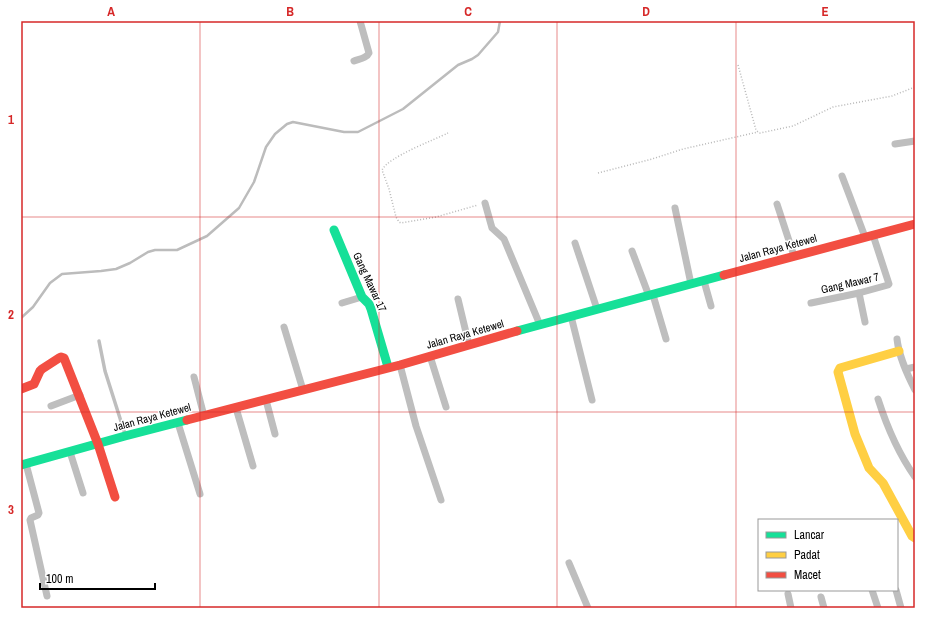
<svg xmlns="http://www.w3.org/2000/svg" width="936" height="629" font-family="'Archivo Narrow',sans-serif">
  <style>
    .lines { fill: none; stroke-linecap: round; stroke-linejoin: round }
    .stream { stroke: #bcbcbc; stroke-width: 2.5 }
    .path { stroke: #b8b8b8; stroke-width: 1.5; stroke-dasharray: 1 2; stroke-linecap: butt }
    .lane { stroke: #bebebe; stroke-width: 3.5 }
    .street { stroke: #bebebe; stroke-width: 7 }
    .fast { stroke: #16e098; stroke-width: 9 }
    .slow { stroke: #ffcf43; stroke-width: 9 }
    .jam { stroke: #f24e42; stroke-width: 9 }
    .grid { fill: none; stroke: #d62828; stroke-width: 1; stroke-opacity: 0.55 }
    .labels { text-anchor: middle; stroke-width: 3; stroke-linejoin: round; paint-order: stroke }
    .street-label { font-size: 11px; fill: #000; stroke: #fff }
    .neatline { fill: none; stroke: #d62828; stroke-width: 1.5 }
    .grid-label { font-size: 13px; text-anchor: middle; font-weight: bold; fill: #d62828 }
  </style>
  <rect width="100%" height="100%" fill="#fff"/>
  <g class="lines">
    <polyline class="stream" points="21,318 33,307 50,283 62,274 101,271 116,269 130,263 148,252 155,250 177,250 207,236 239,208 254,182 266,147 275,134 287,124 293,122 344,132 358,132 403,109 458,65 472,59 478,55 498,32 500,21"/>
    <g class="path">
      <polyline points="738,65 756,130 758,132 760,133 793,126 833,107 892,96 915,87"/>
      <path d="M448,133C434,140 388,157 382,170L389,189L396,217L399,222L401,223L436,217L478,205"/>
      <polyline points="598,173 652,159 683,149 758,132"/>
    </g>
    <polyline class="lane" points="99,341 105,371 125,434"/>
    <g class="street">
      <path d="M354,61C359,59 367,58 369,53L360,21"/>
      <polyline points="895,144 915,141"/>
      <polyline points="842,176 850,197 865,237"/>
      <polyline points="485,203 492,228 504,239 540,325"/>
      <polyline points="777,204 794,256"/>
      <polyline points="675,208 691,284"/>
      <polyline points="575,243 597,309"/>
      <polyline points="632,251 649,296"/>
      <polyline points="704,281 711,306"/>
      <polyline points="859,293 865,322"/>
      <polyline points="653,295 666,339"/>
      <polyline points="458,299 469,345"/>
      <polyline points="342,303 362,297"/>
      <polyline points="811,303 859,293 888,285 889,284 873,235"/>
      <polyline points="571,316 592,400"/>
      <polyline points="284,327 303,390"/>
      <path d="M897,339C899,357 907,374 915,390"/>
      <polyline points="430,356 446,407"/>
      <polyline points="400,365 416,426 441,500"/>
      <polyline points="906,369 915,367"/>
      <polyline points="194,377 204,416"/>
      <path d="M878,399C887,427 898,453 915,477"/>
      <polyline points="266,400 275,434"/>
      <polyline points="51,406 80,395"/>
      <polyline points="236,408 253,466"/>
      <polyline points="178,423 200,494"/>
      <polyline points="70,452 83,493"/>
      <polyline points="26,464 39,513 38,515 31,518 30,520 47,596"/>
      <polyline points="569,563 588,608"/>
      <polyline points="872,590 878,608"/>
      <polyline points="896,590 901,608"/>
      <polyline points="788,594 791,608"/>
      <polyline points="821,597 824,608"/>
    </g>
    <g class="fast">
      <polyline points="334,230 362,297 369,304 371,309 388,367"/>
      <polyline points="517,331 724,275"/>
      <polyline points="21,465 125,436 187,420"/>
    </g>
    <polyline class="slow" points="899,351 840,368 838,372 855,434 869,468 883,483 912,536 915,538"/>
    <g class="jam">
      <polyline points="724,275 915,224"/>
      <polyline points="21,389 34,384 40,371 42,369 59,358 61,357 64,358 98,444 115,497"/>
      <polyline points="187,420 400,365 517,331"/>
    </g>
  </g>
  <path class="grid" d="M200,21V608M379,21V608M557,21V608M736,21V608M21,217H915M21,412H915"/>
  <g class="labels">
    <g class="street-label">
      <text transform="translate(778 248) rotate(-15)" y="4">Jalan Raya Ketewel</text>
      <text transform="translate(370 282) rotate(65)" y="4">Gang Mawar 17</text>
      <text transform="translate(850 283) rotate(-13)" y="4">Gang Mawar 7</text>
      <text transform="translate(465 334) rotate(-16)" y="4">Jalan Raya Ketewel</text>
      <text transform="translate(152 417) rotate(-15)" y="4">Jalan Raya Ketewel</text>
    </g>
  </g>
  <rect width="936" height="629" fill="none" stroke="#ffffff" stroke-width="44"/>
  <rect x="758" y="519" width="140" height="72" fill="#ffffff" stroke="#999999"/>
  <rect x="766" y="532" width="20" height="6" fill="#16e098" stroke="#999999"/>
  <text x="794" y="539" font-size="12" fill="#000000">Lancar</text>
  <rect x="766" y="552" width="20" height="6" fill="#ffcf43" stroke="#999999"/>
  <text x="794" y="559" font-size="12" fill="#000000">Padat</text>
  <rect x="766" y="572" width="20" height="6" fill="#f24e42" stroke="#999999"/>
  <text x="794" y="579" font-size="12" fill="#000000">Macet</text>
  <path d="M40 583v6h115v-6" fill="none" stroke="#000000" stroke-width="2"/>
  <text x="46" y="583" font-size="12" fill="#000000" stroke="#ffffff" stroke-width="3" paint-order="stroke">100 m</text>
  <rect x="22" y="22" width="892" height="585" class="neatline"/>
  <g class="grid-label">
    <text x="111" y="16">A</text>
    <text x="290" y="16">B</text>
    <text x="468" y="16">C</text>
    <text x="646" y="16">D</text>
    <text x="825" y="16">E</text>
    <text x="11" y="124">1</text>
    <text x="11" y="319">2</text>
    <text x="11" y="514">3</text>
  </g>
</svg>
